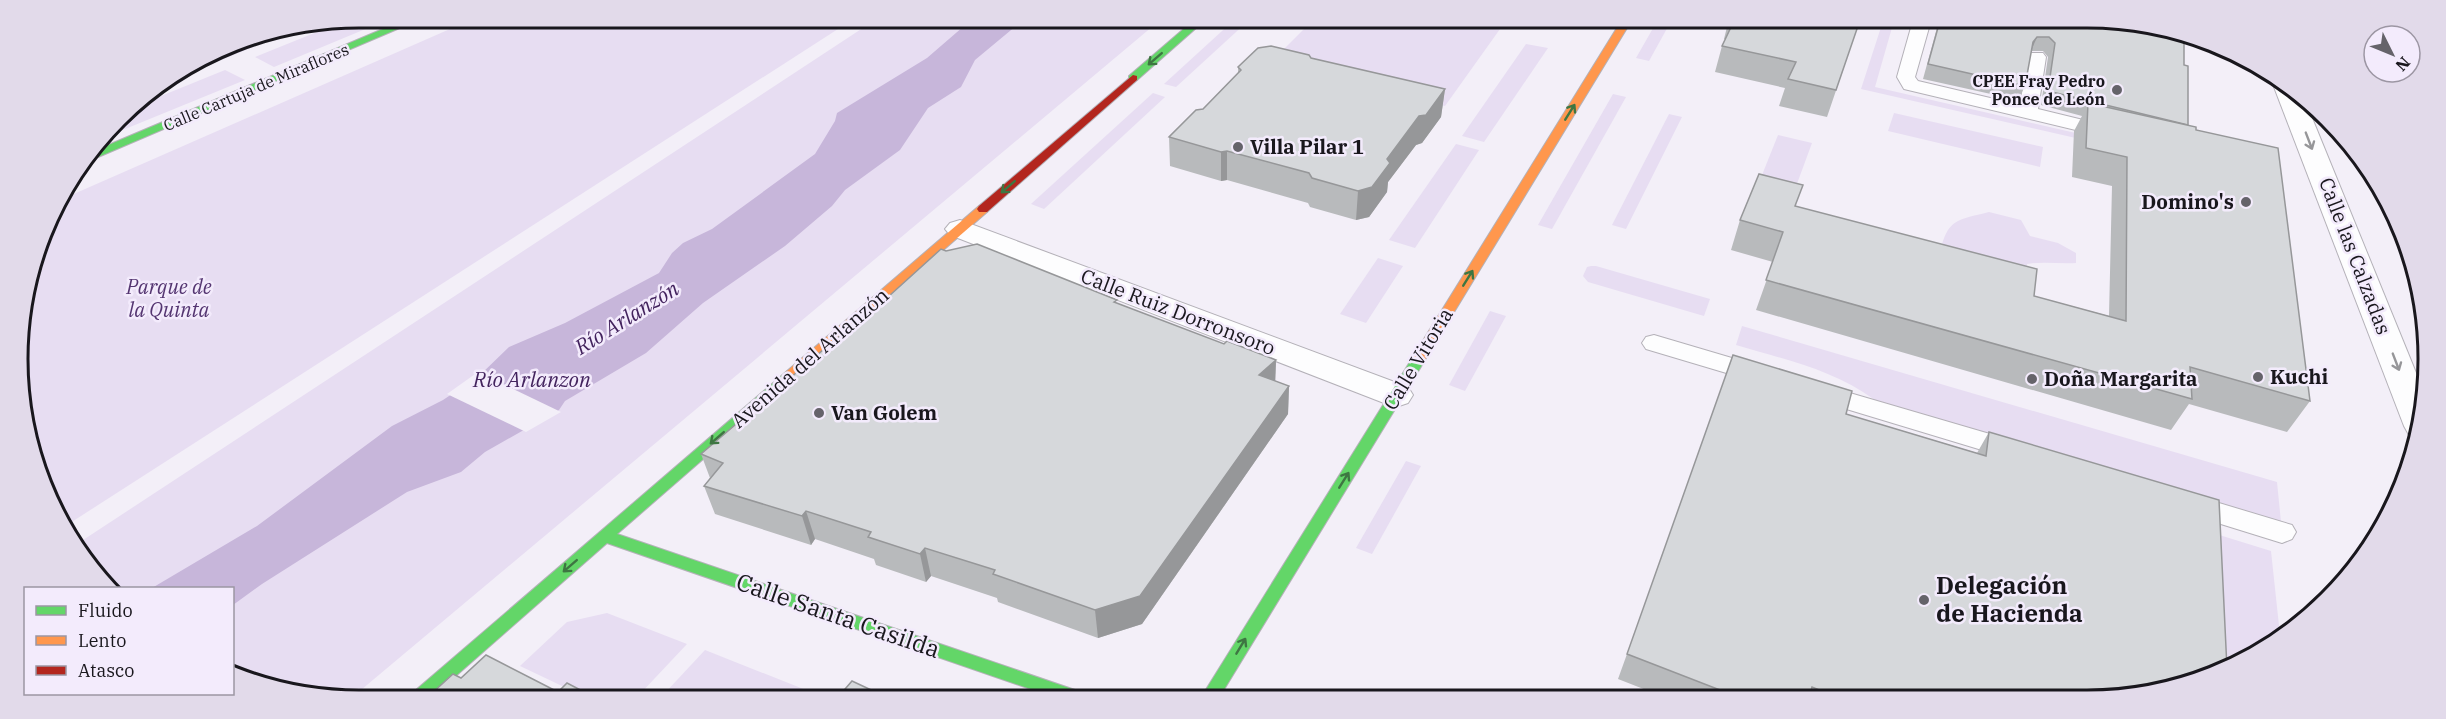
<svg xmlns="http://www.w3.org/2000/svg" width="2446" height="719" font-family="'IBM Plex Serif',serif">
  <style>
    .green { fill: #e7ddf2 }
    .water { fill: #c7b6da }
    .pier { fill: #f3eff8 }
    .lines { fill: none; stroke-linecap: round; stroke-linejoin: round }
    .lane-casing { stroke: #b4b1b8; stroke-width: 2 }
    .street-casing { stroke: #b4b1b8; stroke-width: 2 }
    .fast-casing { stroke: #b4b1b8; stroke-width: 2 }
    .slow-casing { stroke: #b4b1b8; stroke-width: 2 }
    .jam-casing { stroke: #b4b1b8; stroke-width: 2 }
    .lane { fill: #fdfdfe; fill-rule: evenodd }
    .street { fill: #fdfdfe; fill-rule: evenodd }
    .fast { fill: #63d668; fill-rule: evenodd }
    .slow { fill: #ff974d; fill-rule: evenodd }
    .jam { fill: #b3261e; fill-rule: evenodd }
    .wall { fill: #b8babc }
    .shaded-wall { fill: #969799 }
    .building { fill: #d6d8db; stroke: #969799; stroke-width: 1.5 }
    .oneway { stroke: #3e7642 }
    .oneway2 { stroke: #969699 }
    .poi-dot { fill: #65636a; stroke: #f3ebfc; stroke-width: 2 }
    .labels { text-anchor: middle; stroke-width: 5; stroke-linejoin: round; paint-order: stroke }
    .far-poi-label { font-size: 16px; font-weight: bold; fill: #19171d; stroke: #f3ebfc; text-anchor: end }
    .far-street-label { font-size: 16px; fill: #19171d; stroke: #f3ebfc }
    .poi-label { font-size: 20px; font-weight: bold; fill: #19171d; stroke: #f3ebfc; text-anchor: start }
    .street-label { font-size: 20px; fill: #19171d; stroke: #f3ebfc }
    .park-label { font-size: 20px; font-style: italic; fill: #543571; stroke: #f3ebfc }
    .water-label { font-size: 21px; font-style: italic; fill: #43235e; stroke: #f3ebfc }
    .near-poi-label { font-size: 24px; font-weight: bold; fill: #19171d; stroke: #f3ebfc; text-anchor: start }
    .near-street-label { font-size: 24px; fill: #19171d; stroke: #f3ebfc }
    .rim { fill: none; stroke: #19171d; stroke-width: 3 }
  </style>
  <rect width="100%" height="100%" fill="#f3eff8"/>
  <g class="green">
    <polygon points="360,18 392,18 274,67 255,57 344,21"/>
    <polygon points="475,18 852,20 67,525 30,448 19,337 53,208 60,200"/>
    <polygon points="875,20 1159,21 355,695 293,694 233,669 232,588 111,588 88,567 77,544"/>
    <polygon points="1233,21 1248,21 1176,87 1164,84"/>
    <polygon points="1312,21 1505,22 1445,106 1272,61"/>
    <polygon points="1656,23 1670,23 1649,61 1636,58"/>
    <polygon points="1882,24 1893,24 1875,87 2198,161 2198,166 1861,89"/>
    <polygon points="292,31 170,81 229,44"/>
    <polygon points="1526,44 1548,48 1484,142 1462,136"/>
    <polygon points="225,70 245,80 108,136 129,109"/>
    <polygon points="1153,93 1165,97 1044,209 1031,204"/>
    <polygon points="1613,94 1626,97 1552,229 1538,225"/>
    <polygon points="1894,113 2043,147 2040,167 1888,131"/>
    <polygon points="1669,114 1682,117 1626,229 1612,225"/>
    <polygon points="1778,135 1812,143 1791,200 1756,190"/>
    <polygon points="1456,144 1479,150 1415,248 1389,240"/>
    <path d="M1989,212L2021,220L2030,236L2058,243L2076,253V263C2059,264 2043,261 2027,264L2026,276L1940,253C1947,219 1957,220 1989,212Z"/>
    <polygon points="1378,258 1403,266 1366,323 1340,314"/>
    <polygon points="1591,266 1596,266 1710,299 1704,316 1588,282 1583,276 1587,267"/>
    <polygon points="1490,311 1506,316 1465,391 1449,385"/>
    <path d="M1742,326L2277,482L2281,522L1875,400C1832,369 1786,360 1736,345Z"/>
    <polygon points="1406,461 1421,466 1372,554 1356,548"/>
    <polygon points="2200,529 2271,551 2280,635 2237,666 2212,673"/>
    <polygon points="607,613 687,644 639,695 581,695 520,666 567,622"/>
    <polygon points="705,650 821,696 663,695"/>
  </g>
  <polygon class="water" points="971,20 1023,20 975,60 961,87 928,108 900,150 845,190 832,206 785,246 703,303 646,353 565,401 559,410 485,452 461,472 407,492 262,584 233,605 232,588 152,588 257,526 392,426 443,400 479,376 509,347 565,323 659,273 672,253 683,243 712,229 815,154 835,121 837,113 927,58"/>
  <polygon class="pier" points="478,372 561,412 526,432 447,394"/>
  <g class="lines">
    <g class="lane-casing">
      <g id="lane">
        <polygon points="1912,24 1930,24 1915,77 1918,81 2020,105 2028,57 2031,53 2043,53 2046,57 2038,109 2116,128 2119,132 2116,136 2109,138 1904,89 1897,77"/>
        <polygon points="1654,335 1769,369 1772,375 1769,381 1760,383 1646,349 1642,343 1646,337"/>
        <polygon points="1819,384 2024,444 2028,451 2024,458 2015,460 1810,398 1807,392 1810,386"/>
        <polygon points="2189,494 2292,525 2296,532 2292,539 2282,543 2179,511 2176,504 2179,497"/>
      </g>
    </g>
    <g class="street-casing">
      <g id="street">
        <polygon points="2281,81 2308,108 2421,385 2421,426 2417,437 2409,435 2404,426 2274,87"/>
        <polygon points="960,220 1408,387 1413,395 1408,403 1396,407 1384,403 950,235 945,229 950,223"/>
      </g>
    </g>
    <g class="fast-casing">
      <g id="fast">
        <polygon points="409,18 423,18 98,157 92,158 99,149"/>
        <polygon points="1193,21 1204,21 1137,80 1129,80 1129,76"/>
        <polygon points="1418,355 1425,360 1220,696 1202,696 1413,357"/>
        <polygon points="791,370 798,375 796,378 617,534 1072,689 1078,691 1081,696 1051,696 607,543 434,695 413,695 416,690 786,372"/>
      </g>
    </g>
    <g class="slow-casing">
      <g id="slow">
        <polygon points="1620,23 1630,23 1423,363 1413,363 1411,360"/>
        <polygon points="983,205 987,206 989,209 987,212 796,378 786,378 784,375 786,372 979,206"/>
      </g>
    </g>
    <g class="jam-casing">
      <polygon id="jam" points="1133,75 1137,76 1137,80 987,212 979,212 977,209 979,206"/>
    </g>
    <use href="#lane" class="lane"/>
    <use href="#street" class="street"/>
    <use href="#fast" class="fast"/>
    <use href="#slow" class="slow"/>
    <use href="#jam" class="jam"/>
  </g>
  <g class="wall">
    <polygon points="1728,23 1859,23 1827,117 1779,106 1785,88 1715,72 1722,46 1725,39 1724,39"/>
    <polygon points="1938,24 2153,24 2184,65 2188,125 2196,130 2310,401 2287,432 2189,404 2171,430 1756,310 1773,262 1731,250 1740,220 1795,206 2034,296 2109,316 2112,186 2072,177 2074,131 2082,116 2041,105 2048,57 2043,51 2031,51 2025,86 2018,100 1923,79"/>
    <polygon points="1311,58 1445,89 1441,117 1422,143 1416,145 1388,182 1387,192 1369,217 1356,220 1310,207 1308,203 1227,180 1221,181 1170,166 1169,137 1203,109 1238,73 1238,67"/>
    <polygon points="1117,303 1224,344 1276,360 1275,381 1289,386 1288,414 1142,624 1098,638 998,602 997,598 931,576 926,582 876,565 874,559 815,539 811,545 715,514 704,486 710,478 701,454"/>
    <polygon points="1846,414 1977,453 1989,432 2131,698 1664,697 1618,679 1627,654"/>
  </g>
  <g class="shaded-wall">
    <polygon points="2037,37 2031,51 2033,42"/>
    <polygon points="1445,89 1441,117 1422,143 1416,145 1388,182 1387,192 1369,217 1356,220 1358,191 1387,159 1419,116"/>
    <polygon points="1227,151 1227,180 1221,181 1221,152"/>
    <polygon points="1276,360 1275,388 1259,375"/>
    <polygon points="1289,386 1288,414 1142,624 1098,638 1095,610"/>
    <polygon points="806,511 815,539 811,545 802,516"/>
    <polygon points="925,548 931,576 926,582 920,554"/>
  </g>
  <g class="building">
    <polygon points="1733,23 1859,23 1836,90 1788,79 1796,62 1722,46"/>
    <polygon points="1939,24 2153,24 2184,37 2184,65 2188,66 2188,125 2048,91 2055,43 2049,37 2037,37 2033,42 2025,86 1928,64"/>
    <polygon points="1271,46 1309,55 1311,58 1445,89 1426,115 1419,116 1387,159 1390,163 1372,187 1358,191 1312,178 1309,173 1227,151 1221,152 1169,137 1196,110 1203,109 1241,70 1238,67 1258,48"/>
    <polygon points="2088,103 2196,127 2196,130 2278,148 2310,401 2190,367 2192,399 1766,280 1783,232 1740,220 1759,174 1803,185 1795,206 2037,269 2034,296 2126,321 2127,157 2086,148"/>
    <polygon points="977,244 1117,300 1114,302 1224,344 1227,341 1276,360 1259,375 1289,386 1140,596 1095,610 993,574 995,570 925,548 920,554 868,537 871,532 806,511 802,516 704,486 723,463 701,454 864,315 867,316 941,249 946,251"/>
    <polygon points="1733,355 1852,391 1846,414 1986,456 1989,432 2219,500 2227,669 2131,698 1839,698 1812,687 1809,697 1738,697 1627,654"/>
    <polygon points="486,655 558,692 567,683 590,695 430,695 453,674 461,678"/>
    <polygon points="852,681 884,696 839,696"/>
  </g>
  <defs><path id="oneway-shaft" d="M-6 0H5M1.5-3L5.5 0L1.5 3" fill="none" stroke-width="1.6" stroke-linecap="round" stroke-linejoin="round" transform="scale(1.5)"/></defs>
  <g class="oneway">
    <use href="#oneway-shaft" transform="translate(1155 59) rotate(139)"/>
    <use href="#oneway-shaft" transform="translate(1570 112) rotate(-58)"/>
    <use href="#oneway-shaft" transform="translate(1008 187) rotate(139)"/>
    <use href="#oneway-shaft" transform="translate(1468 278) rotate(-58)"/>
    <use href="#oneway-shaft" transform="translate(717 438) rotate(139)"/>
    <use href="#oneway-shaft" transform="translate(1344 480) rotate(-58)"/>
    <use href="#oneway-shaft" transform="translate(570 566) rotate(139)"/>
    <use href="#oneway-shaft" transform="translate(1241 646) rotate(-59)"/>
  </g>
  <g class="oneway2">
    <use href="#oneway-shaft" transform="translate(2309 141) rotate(69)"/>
    <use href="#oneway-shaft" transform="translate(2396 362) rotate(69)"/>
  </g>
  <g class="poi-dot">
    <circle cx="2117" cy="90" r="6"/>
    <circle cx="1238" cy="147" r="6"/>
    <circle cx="2246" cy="202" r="6"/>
    <circle cx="2258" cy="377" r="6"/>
    <circle cx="2032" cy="379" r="6"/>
    <circle cx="819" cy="413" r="6"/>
    <circle cx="1924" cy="600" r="6"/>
  </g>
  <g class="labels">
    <g class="far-poi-label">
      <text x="2105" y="87">CPEE Fray Pedro<tspan x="2105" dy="18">Ponce de León</tspan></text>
    </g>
    <g class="far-street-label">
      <text transform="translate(256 87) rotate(-23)" y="6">Calle Cartuja de Miraflores</text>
    </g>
    <g class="poi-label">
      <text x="1250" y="154">Villa Pilar 1</text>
      <text x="2234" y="209" text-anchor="end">Domino's</text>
      <text x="2270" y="384">Kuchi</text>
      <text x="2044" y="386">Doña Margarita</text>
      <text x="831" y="420">Van Golem</text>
    </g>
    <g class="street-label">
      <text transform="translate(2355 256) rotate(69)" y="7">Calle las Calzadas</text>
      <text transform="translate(1178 312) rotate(21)" y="7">Calle Ruiz Dorronsoro</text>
      <text transform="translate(810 358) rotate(-41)" y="7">Avenida del Arlanzón</text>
      <text transform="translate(1418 359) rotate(-59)" y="7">Calle Vitoria</text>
    </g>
    <g class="park-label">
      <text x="169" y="294">Parque de<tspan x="169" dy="23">la Quinta</tspan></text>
    </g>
    <g class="water-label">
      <text transform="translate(627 318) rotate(-32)" y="7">Río Arlanzón</text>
      <text x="532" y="387">Río Arlanzon</text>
    </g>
    <g class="near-poi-label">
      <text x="1936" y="594">Delegación<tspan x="1936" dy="28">de Hacienda</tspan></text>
    </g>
    <g class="near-street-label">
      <text transform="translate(838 616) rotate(19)" y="8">Calle Santa Casilda</text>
    </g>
  </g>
  <path d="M0 0H2446V719H0ZM359 28H2087A331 331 0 0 1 2418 359V359A331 331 0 0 1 2087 690H359A331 331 0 0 1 28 359V359A331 331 0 0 1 359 28Z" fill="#e2daea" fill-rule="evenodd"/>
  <path class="rim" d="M359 28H2087A331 331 0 0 1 2418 359V359A331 331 0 0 1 2087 690H359A331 331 0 0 1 28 359V359A331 331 0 0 1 359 28Z"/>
  <rect x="24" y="587" width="210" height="108" fill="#f3ebfc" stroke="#9c96a3" stroke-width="1.5"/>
  <rect x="36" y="606" width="30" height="9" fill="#63d668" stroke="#9c96a3" stroke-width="1.5"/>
  <text x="78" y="617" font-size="18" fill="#19171d">Fluido</text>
  <rect x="36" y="636" width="30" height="9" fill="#ff974d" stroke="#9c96a3" stroke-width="1.5"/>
  <text x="78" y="647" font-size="18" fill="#19171d">Lento</text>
  <rect x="36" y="666" width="30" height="9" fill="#b3261e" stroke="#9c96a3" stroke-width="1.5"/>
  <text x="78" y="677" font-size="18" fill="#19171d">Atasco</text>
  <g transform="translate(2392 54) rotate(133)"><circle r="28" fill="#f3ebfc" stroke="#9c96a3" stroke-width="1.5"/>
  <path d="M0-4.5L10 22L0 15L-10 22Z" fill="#65636a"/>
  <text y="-9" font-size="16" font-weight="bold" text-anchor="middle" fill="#19171d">N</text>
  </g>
</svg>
